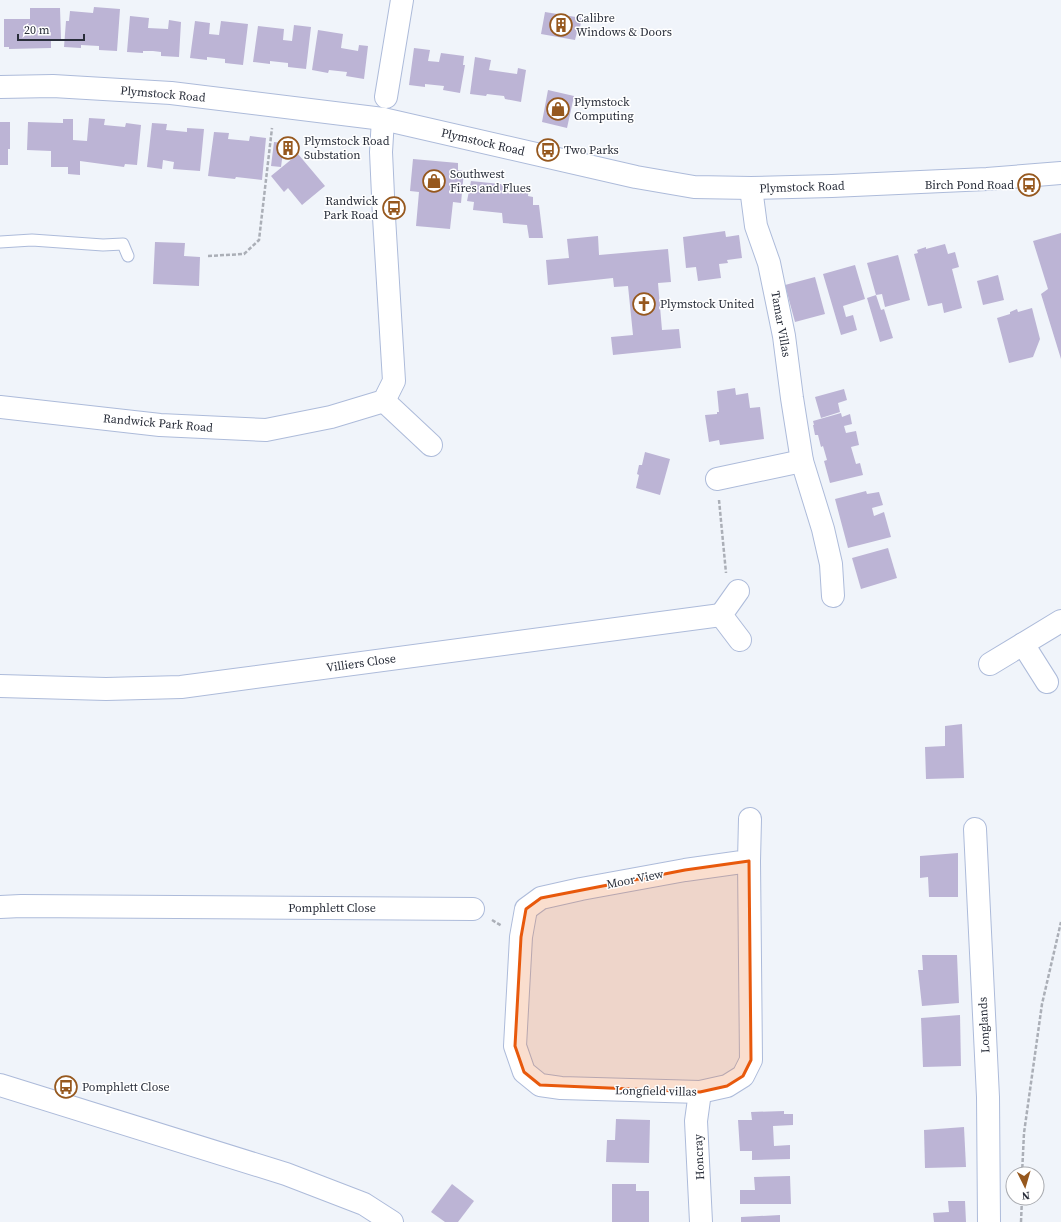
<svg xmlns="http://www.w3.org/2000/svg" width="1061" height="1222" font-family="'Source Serif 4',serif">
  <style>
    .building { fill: #bcb4d5 }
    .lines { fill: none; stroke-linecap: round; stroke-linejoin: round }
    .service-casing { stroke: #adbbda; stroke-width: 13 }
    .minor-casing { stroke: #adbbda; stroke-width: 24 }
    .path { stroke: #abafb7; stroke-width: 2.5; stroke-dasharray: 4 2; stroke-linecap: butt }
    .service { stroke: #fff; stroke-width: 11 }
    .minor { stroke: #fff; stroke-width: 22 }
    .marked { fill: #e8590c; fill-opacity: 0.2; stroke: #e8590c; stroke-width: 3; stroke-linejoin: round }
    .labels { text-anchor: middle; stroke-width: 3; stroke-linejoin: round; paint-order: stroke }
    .poi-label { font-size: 12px; fill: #292e3a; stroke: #fff; text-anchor: start }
    .street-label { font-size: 12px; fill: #292e3a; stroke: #fff }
  </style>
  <rect width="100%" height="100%" fill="#f0f4fa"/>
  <g class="building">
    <polygon points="94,7 120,9 117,51 99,50 99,46 81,45 81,48 64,47 66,21 69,21 70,11 93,13"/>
    <polygon points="30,8 60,8 61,39 51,39 51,48 9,49 9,47 4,47 4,19 30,19"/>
    <polygon points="545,12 582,18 579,32 577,32 575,40 541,34"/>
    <polygon points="130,16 149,18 148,28 168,29 169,20 181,22 179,57 161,56 161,52 153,51 143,51 143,53 127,52"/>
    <polygon points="195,21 210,23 209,34 219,35 221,21 248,24 243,65 225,63 225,59 207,57 207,60 190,58"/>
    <polygon points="294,25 311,27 306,69 288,67 288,63 270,61 270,64 253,62 258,26 284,29 283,40 292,41"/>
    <polygon points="318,30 343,34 341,48 358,51 359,45 368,46 364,79 346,76 347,72 329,70 328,73 312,70"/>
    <polygon points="414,48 430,50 428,61 439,62 441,53 464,56 463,65 465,65 460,93 443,90 444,86 425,84 425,87 409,85"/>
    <polygon points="475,57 491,60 489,70 517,74 518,68 526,70 521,102 505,99 504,96 495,95 487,94 486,96 470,94"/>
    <polygon points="548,90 574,96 567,128 542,122"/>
    <polygon points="89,118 105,119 104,125 125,127 126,123 141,125 137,165 125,164 124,167 80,161 80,175 68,174 68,167 51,167 51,151 27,150 28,122 63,123 63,119 73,119 73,140 87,141"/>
    <polygon points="0,122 10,122 10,149 8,149 8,165 0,165"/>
    <polygon points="152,123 167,124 166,130 187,132 187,128 204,129 200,171 173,169 174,162 163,160 162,169 147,167"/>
    <polygon points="214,132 229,133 228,139 249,141 250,136 266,138 262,180 236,177 235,179 208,176"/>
    <polygon points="274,142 293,144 292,153 283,152 281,167 271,166"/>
    <polygon points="298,154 325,186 302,205 288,188 284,192 271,176"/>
    <polygon points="413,159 458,163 458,170 464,171 461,203 453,202 450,229 416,226 419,192 410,191"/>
    <polygon points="471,181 529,187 528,196 533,197 533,205 539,205 543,238 529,238 527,225 503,223 502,213 473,210 474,202 467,201"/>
    <polygon points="725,231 726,237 739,235 742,258 727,260 728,263 719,264 721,278 698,281 696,267 686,268 683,237"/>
    <polygon points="1061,233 1061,359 1041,294 1048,289 1033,241"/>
    <polygon points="598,236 599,255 668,249 671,282 658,283 662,330 679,329 681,348 613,355 611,337 633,335 628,286 614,287 613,278 548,285 546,260 569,258 567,239"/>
    <polygon points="155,242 185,243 184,256 200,257 199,286 153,284"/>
    <polygon points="945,244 948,254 955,252 959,267 952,269 962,308 944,313 942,303 928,306 914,254 918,253 917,250 926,247 926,249"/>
    <polygon points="898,255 910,300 885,307 882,294 876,295 867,263"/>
    <polygon points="855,265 865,299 843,306 846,317 853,315 857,330 841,335 823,274"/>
    <polygon points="998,275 1004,300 983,305 977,281"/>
    <polygon points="815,277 825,314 795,322 785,285"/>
    <polygon points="876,295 881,310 884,309 893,338 880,342 867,298"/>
    <polygon points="1032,308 1040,339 1033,357 1009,363 997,318 1010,314 1010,312 1017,309 1018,312"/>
    <polygon points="735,388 736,395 748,393 750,408 760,407 764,439 720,445 719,440 709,442 705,415 717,414 717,412 719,412 717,391"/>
    <polygon points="844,389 847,400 838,403 840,412 821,418 815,397"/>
    <polygon points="841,413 842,417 850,414 852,424 844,426 846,433 856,431 859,445 851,447 856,464 860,463 863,475 830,483 824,461 827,460 823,446 821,447 818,435 815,435 813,425 814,425 813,421"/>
    <polygon points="645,452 670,459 660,495 636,488 639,475 637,474 639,465 642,465"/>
    <polygon points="866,491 867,494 879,492 883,505 872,508 874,516 884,512 891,537 848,548 835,499"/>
    <polygon points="888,548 897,578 861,589 852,558"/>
    <polygon points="962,724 964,778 926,779 925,747 945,746 945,726"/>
    <polygon points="958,853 958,897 929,897 928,877 920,878 920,856"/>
    <polygon points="922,955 957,955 959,1003 922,1006 918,970 923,970"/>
    <polygon points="960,1015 961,1066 923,1067 921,1018"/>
    <polygon points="784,1111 784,1114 793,1114 793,1125 773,1126 774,1146 790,1145 790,1159 752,1160 752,1151 740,1151 738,1120 752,1120 751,1112"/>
    <polygon points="616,1119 650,1120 649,1163 606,1162 607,1140 615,1140"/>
    <polygon points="964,1127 966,1167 925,1168 924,1130"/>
    <polygon points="790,1176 791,1204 740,1204 740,1190 755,1190 754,1177"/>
    <polygon points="452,1184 474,1201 458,1222 445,1222 431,1212"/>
    <polygon points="612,1184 636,1184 636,1191 649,1191 649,1222 612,1222"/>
    <polygon points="948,1201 965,1201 966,1222 934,1222 933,1213 949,1212"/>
    <polygon points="780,1215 780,1222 741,1222 741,1217"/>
  </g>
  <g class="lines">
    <g class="service-casing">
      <polyline id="service" points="0,242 32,240 103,245 123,244 128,256"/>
    </g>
    <g class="minor-casing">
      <g id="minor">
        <polyline points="0,87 53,86 171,93 383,119 636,177 694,187 751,188 832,186 987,179 1061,173"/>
        <polyline points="386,97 402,0"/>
        <polyline points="751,188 756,226 769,263 784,336 792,398 802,461 823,529 831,564 833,596"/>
        <polyline points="384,401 431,445"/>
        <polyline points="0,407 160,425 266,430 331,417 384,401 394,381 384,217 381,152 383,119"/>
        <polyline points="717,479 802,461"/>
        <polyline points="738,591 721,615 740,640"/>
        <polyline points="1023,644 1047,682"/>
        <polyline points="990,664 1061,621"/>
        <polyline points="0,686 106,689 181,687 721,615"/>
        <polyline points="975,829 988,1097 989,1222"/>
        <polyline points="749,861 685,870 581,889 541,898 526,909 521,937 515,1046 524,1072 540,1085 561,1088 700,1092 727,1086 743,1076 751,1060 749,861 750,819"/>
        <polyline points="0,907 21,906 473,909"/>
        <polyline points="0,1085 286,1174 364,1204 392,1222"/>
        <polyline points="700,1092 696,1121 701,1222"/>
      </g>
    </g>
    <g class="path">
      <polyline points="208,256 244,254 259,240 272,128"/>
      <polyline points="719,500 726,573"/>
      <polyline points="492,920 502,926"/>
      <polyline points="1022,1174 1024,1133 1042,1004 1061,922"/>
      <polyline points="1021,1222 1022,1198"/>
    </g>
    <use href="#service" class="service"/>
    <use href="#minor" class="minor"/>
  </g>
  <path class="marked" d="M749,861L751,1060L743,1076L727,1086L700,1092L540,1085L524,1072L515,1046L521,937L526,909L541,898L685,870Z"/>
  <defs>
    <g id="building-ring" transform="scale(1.15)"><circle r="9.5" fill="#fff" stroke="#96581e" stroke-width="1.5"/><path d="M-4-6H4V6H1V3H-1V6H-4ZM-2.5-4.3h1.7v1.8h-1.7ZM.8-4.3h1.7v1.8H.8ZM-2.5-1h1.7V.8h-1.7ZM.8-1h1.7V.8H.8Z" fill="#96581e"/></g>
    <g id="shop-ring" transform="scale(1.15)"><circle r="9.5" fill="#fff" stroke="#96581e" stroke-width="1.5"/><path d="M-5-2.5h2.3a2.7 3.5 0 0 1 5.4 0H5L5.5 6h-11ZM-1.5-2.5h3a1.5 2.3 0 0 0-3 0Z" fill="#96581e"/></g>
    <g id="bus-ring" transform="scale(1.15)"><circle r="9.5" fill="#fff" stroke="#96581e" stroke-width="1.5"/><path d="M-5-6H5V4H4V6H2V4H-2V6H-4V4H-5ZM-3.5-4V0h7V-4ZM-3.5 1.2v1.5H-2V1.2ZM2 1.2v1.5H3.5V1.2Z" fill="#96581e"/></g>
    <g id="church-ring" transform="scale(1.15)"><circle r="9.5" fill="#fff" stroke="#96581e" stroke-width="1.5"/><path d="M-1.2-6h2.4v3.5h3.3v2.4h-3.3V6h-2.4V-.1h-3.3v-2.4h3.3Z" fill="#96581e"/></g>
  </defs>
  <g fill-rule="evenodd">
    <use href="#building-ring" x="561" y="25"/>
    <use href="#shop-ring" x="558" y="109"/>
    <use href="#building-ring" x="288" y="148"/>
    <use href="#bus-ring" x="548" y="150"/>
    <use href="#shop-ring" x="434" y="181"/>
    <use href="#bus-ring" x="1029" y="185"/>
    <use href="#bus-ring" x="394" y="208"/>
    <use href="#church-ring" x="644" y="304"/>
    <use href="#bus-ring" x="66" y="1087"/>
  </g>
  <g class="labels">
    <g class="poi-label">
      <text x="576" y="22">Calibre<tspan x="576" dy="14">Windows &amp; Doors</tspan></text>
      <text x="574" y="106">Plymstock<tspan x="574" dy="14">Computing</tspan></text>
      <text x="304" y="145">Plymstock Road<tspan x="304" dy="14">Substation</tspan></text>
      <text x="564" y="154">Two Parks</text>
      <text x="450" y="178">Southwest<tspan x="450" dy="14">Fires and Flues</tspan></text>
      <text x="1014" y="189" text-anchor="end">Birch Pond Road</text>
      <text x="378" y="205" text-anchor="end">Randwick<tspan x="378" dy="14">Park Road</tspan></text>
      <text x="660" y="308">Plymstock United</text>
      <text x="82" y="1091">Pomphlett Close</text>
    </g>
    <g class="street-label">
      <text transform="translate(163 94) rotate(5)" y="4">Plymstock Road</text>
      <text transform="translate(483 142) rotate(13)" y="4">Plymstock Road</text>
      <text transform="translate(802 187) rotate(-2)" y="4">Plymstock Road</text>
      <text transform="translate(781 324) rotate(80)" y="4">Tamar Villas</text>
      <text transform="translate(158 423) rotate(5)" y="4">Randwick Park Road</text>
      <text transform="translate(361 663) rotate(-8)" y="4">Villiers Close</text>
      <text transform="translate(635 879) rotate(-11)" y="4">Moor View</text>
      <text x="332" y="912">Pomphlett Close</text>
      <text transform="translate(984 1025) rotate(-93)" y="4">Longlands</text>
      <text transform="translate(656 1091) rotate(1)" y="4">Longfield villas</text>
      <text transform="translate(699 1157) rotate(-93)" y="4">Honcray</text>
    </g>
  </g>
  <g transform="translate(1025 1186) rotate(175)"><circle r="19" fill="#ffffff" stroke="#a9abb0"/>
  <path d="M0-3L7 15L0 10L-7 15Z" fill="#96581e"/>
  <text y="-6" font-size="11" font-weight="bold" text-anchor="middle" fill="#292e3a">N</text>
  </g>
  <path d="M18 34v6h66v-6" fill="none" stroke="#292e3a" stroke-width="2"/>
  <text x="24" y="34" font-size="12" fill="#292e3a" stroke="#ffffff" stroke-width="3" paint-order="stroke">20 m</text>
</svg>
